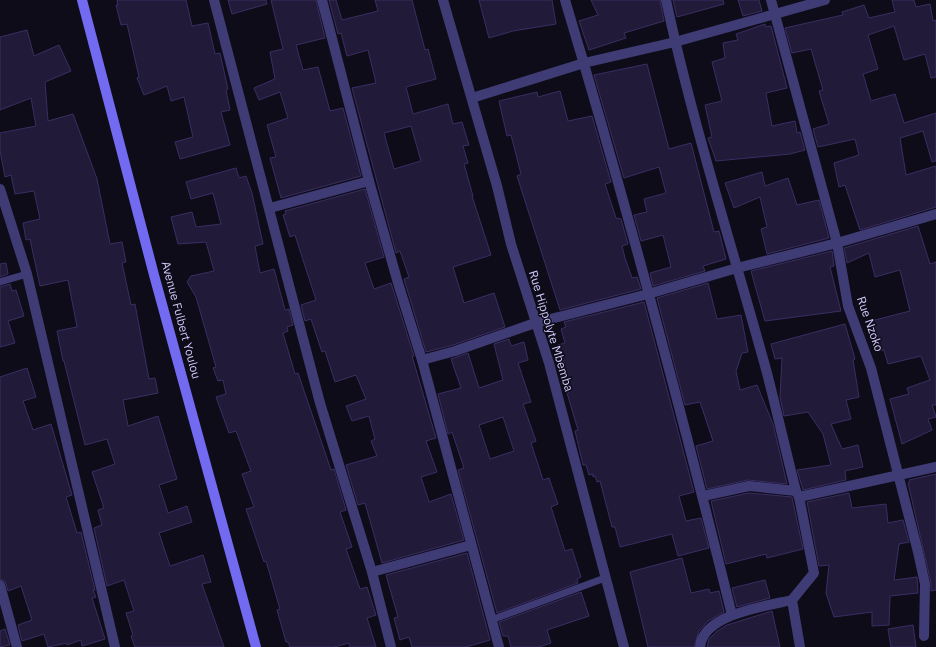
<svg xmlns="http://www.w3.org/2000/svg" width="936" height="647" font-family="'IBM Plex Sans',sans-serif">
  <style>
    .building { fill: #211a39; stroke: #3a2e63; fill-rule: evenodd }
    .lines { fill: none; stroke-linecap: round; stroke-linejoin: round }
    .service { stroke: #3f3c75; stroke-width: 7 }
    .minor { stroke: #3f3c75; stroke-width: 10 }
    .secondary { stroke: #726af1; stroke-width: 10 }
    .labels { text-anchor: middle; stroke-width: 3; stroke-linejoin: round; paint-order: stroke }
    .street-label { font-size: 12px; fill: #d1cafa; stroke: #0f0c1a }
  </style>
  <rect width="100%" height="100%" fill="#0f0c1a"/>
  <g class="building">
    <polygon points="117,0 186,0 192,26 208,23 215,54 220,53 228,89 226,90 230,110 221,112 230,145 180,159 175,142 193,137 184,97 171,101 167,86 144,95 137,78 139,77 127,24 121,25 116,5 118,5"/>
    <polygon points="228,0 266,0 267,4 232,14"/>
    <polygon points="271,0 316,0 325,38 296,45 303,70 318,67 330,111 343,108 361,176 281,198 270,158 276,157 267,125 288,118 280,92 259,100 254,88 275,79 270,52 283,49"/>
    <path d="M329,0H336L342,20L378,11L375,0H412L425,50L428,49L436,79L406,87L413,114L448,104L453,124L462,122L469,145L463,146L468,163L464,164L473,196H472L491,255L453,267L464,303L494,293L505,327L453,345L426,352L404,279L409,277L400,251L396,253L352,88L376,83L368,50L347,56L341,33L338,34ZM411,126L421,161L394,169L384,133Z"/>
    <polygon points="479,0 552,0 556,24 513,31 489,38"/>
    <polygon points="591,0 660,0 664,21 624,33 626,38 589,50 579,21 598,15"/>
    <polygon points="673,0 723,0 724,4 677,17"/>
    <polygon points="738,0 759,0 762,11 743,16"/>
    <polygon points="892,0 914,0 916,7 930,4 933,21 936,20 936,77 931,78 925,54 904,60 894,26 868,35 878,69 863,74 871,101 895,94 904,123 936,113 936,161 932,162 923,131 900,138 906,175 936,166 936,207 860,230 845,185 839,187 834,163 859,155 855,139 818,147 813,129 829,124 819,91 823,90 811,49 792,53 785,28 843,15 842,12 864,5 869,18 895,12"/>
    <polygon points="765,24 766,27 771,26 787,88 766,93 772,126 795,121 797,133 800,132 805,150 790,154 716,161 708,138 712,137 705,105 722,101 712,62 725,58 723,43 738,40 736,34"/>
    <polygon points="27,30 34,56 59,45 71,71 45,82 48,121 73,114 97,179 110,244 122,242 126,262 122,263 131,305 135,304 149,379 155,378 158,393 123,400 128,426 158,416 177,479 159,485 168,513 187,506 192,522 159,533 170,566 203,555 211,582 202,584 224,647 135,647 131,636 133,635 126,613 134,611 124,580 107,586 94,528 102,525 98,510 104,508 92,472 115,464 107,439 85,445 64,361 63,361 57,331 77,327 68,280 40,286 30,239 26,240 23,223 40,219 34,191 15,194 11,175 5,177 0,151 0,133 36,126 31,98 0,110 0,37"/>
    <polygon points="647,64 669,149 691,143 714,232 719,231 726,259 703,266 705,271 653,286 650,273 671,267 663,235 641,241 634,215 647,212 644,199 666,193 659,167 624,178 594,75"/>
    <polygon points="560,91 568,121 592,116 611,182 605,184 616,218 621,219 628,244 622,246 625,258 632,278 637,277 641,289 560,310 517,176 521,174 511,135 507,136 499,101 537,92 538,97"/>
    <polygon points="236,168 239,178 246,176 252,193 263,244 255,246 260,273 274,269 285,310 289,309 293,325 287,327 288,331 283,333 295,374 298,373 331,470 334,469 346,510 340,512 352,547 346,549 360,589 367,587 375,612 376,615 367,618 376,647 350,647 349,643 334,647 290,647 288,642 286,642 277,610 280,609 266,561 264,562 246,509 254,507 242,474 251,471 236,431 229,433 216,397 226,394 223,380 218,381 213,368 216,367 196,297 187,282 191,276 214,271 206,242 178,244 171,217 192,212 196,227 221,224 213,193 191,199 186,182"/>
    <polygon points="762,172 765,186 788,178 797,205 819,200 829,238 767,254 761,229 767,227 760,197 734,208 725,183"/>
    <polygon points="365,189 384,257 365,263 374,289 391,283 414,356 412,356 436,438 426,441 437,472 421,477 429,502 451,494 464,540 382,563 365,503 358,505 346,465 377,456 371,441 375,439 369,416 352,421 346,406 366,399 356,375 335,382 325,351 322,352 311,319 305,321 301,305 316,300 295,235 290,237 283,215 286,214 285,211"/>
    <polygon points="918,226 930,264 936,262 936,405 932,405 936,417 928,419 932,430 902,444 890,399 909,394 907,388 930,380 921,356 888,364 884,350 878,351 871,321 910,311 900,270 875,277 869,253 847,263 844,248"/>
    <polygon points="832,251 834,266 830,267 841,311 765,321 751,271"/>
    <polygon points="6,263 8,274 0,277 0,264"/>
    <polygon points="708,283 717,319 741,315 748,352 742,353 736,371 740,390 757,385 773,424 787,484 748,480 707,489 696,446 713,441 700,402 685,405 657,298"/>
    <polygon points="10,284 12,291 16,290 24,316 8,321 15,343 0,347 0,287"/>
    <polygon points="644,302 694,492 679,496 686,521 701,518 709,548 678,556 672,534 620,547 615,527 612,527 600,481 597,482 595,476 593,477 593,474 589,475 586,465 583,465 575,431 578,430 567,393 569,392 561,364 564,363 558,345 565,343 561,329 566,327 564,322"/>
    <polygon points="845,324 855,359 853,360 859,397 846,400 851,419 831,424 842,449 858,445 863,467 845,471 846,480 803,490 797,470 831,465 823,434 808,412 784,416 780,397 782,358 775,359 771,344"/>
    <path d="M509,339L511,346L524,342L528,360L518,363L531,402L523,404L536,441L531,443L543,480L549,478L558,504L551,507L565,551L572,549L581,577L577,579L578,583L497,613L458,470L464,468L452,432L448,434L438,394L461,388L451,359L468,353L479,388L503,380L494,344ZM503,417L514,451L490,459L479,425Z"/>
    <polygon points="27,368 36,397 23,401 33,430 51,424 72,495 66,497 77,533 81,532 95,590 93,590 96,597 92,598 105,639 82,646 81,640 67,645 67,643 48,647 44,634 22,641 18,625 32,620 21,586 8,591 5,581 0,579 0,377"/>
    <polygon points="936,474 936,590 931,591 931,583 908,483 910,482 909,480"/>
    <polygon points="749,493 792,497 803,549 767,558 766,554 726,564 711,501"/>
    <polygon points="849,493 852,508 886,504 888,523 903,520 909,542 899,544 894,580 917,577 918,593 890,596 889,625 872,626 872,612 834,617 826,593 829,565 819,566 807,502"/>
    <polygon points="467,553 490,640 466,647 412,647 409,637 400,640 394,618 398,617 386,575"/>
    <polygon points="682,558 691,593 709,589 710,593 719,591 724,612 708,621 699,631 694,647 648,647 630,572"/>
    <polygon points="765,580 770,598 737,607 732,588"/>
    <polygon points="581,592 589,616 547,630 551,643 539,647 511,647 508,636 503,636 499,622"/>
    <polygon points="772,611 780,647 707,647 709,639 716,632 727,625"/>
    <polygon points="913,625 916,647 891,647 888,629"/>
    <polygon points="5,629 10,645 0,647 0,631"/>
  </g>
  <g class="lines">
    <g class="service">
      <polyline points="0,282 27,274"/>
      <polyline points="491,620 605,578"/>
    </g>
    <g class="minor">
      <polyline points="214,0 320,403 372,572 391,647"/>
      <polyline points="322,0 369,181 398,283 422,360 499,647"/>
      <polyline points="443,0 497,186 511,244 549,363 624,647"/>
      <path d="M565,0C626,203 681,409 732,615"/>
      <path d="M666,0C693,126 733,249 767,373C777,412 786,452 796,491L799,497L814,573L792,600L800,647"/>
      <polyline points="771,0 837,243 848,306 871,368 918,552 925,584 924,636"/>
      <polyline points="472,98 584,63 675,42 825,0"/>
      <polyline points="0,189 27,274 115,647"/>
      <polyline points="270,208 369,181"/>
      <polyline points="422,360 455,351 535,323 648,294 737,268 837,243 936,214"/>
      <polyline points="703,496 749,486 796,491"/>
      <polyline points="799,497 936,467"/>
      <polyline points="372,572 471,545"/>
      <polyline points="0,585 17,647"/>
      <path d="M700,647C703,614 766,606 792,600"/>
    </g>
    <polyline class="secondary" points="82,0 154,275 256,647"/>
  </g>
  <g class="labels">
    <g class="street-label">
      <text transform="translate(181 320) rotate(75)" y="4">Avenue Fulbert Youlou</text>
      <text transform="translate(870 324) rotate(71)" y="4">Rue Nzoko</text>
      <text transform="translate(551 331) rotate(73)" y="4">Rue Hippolyte Mbemba</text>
    </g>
  </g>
</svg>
